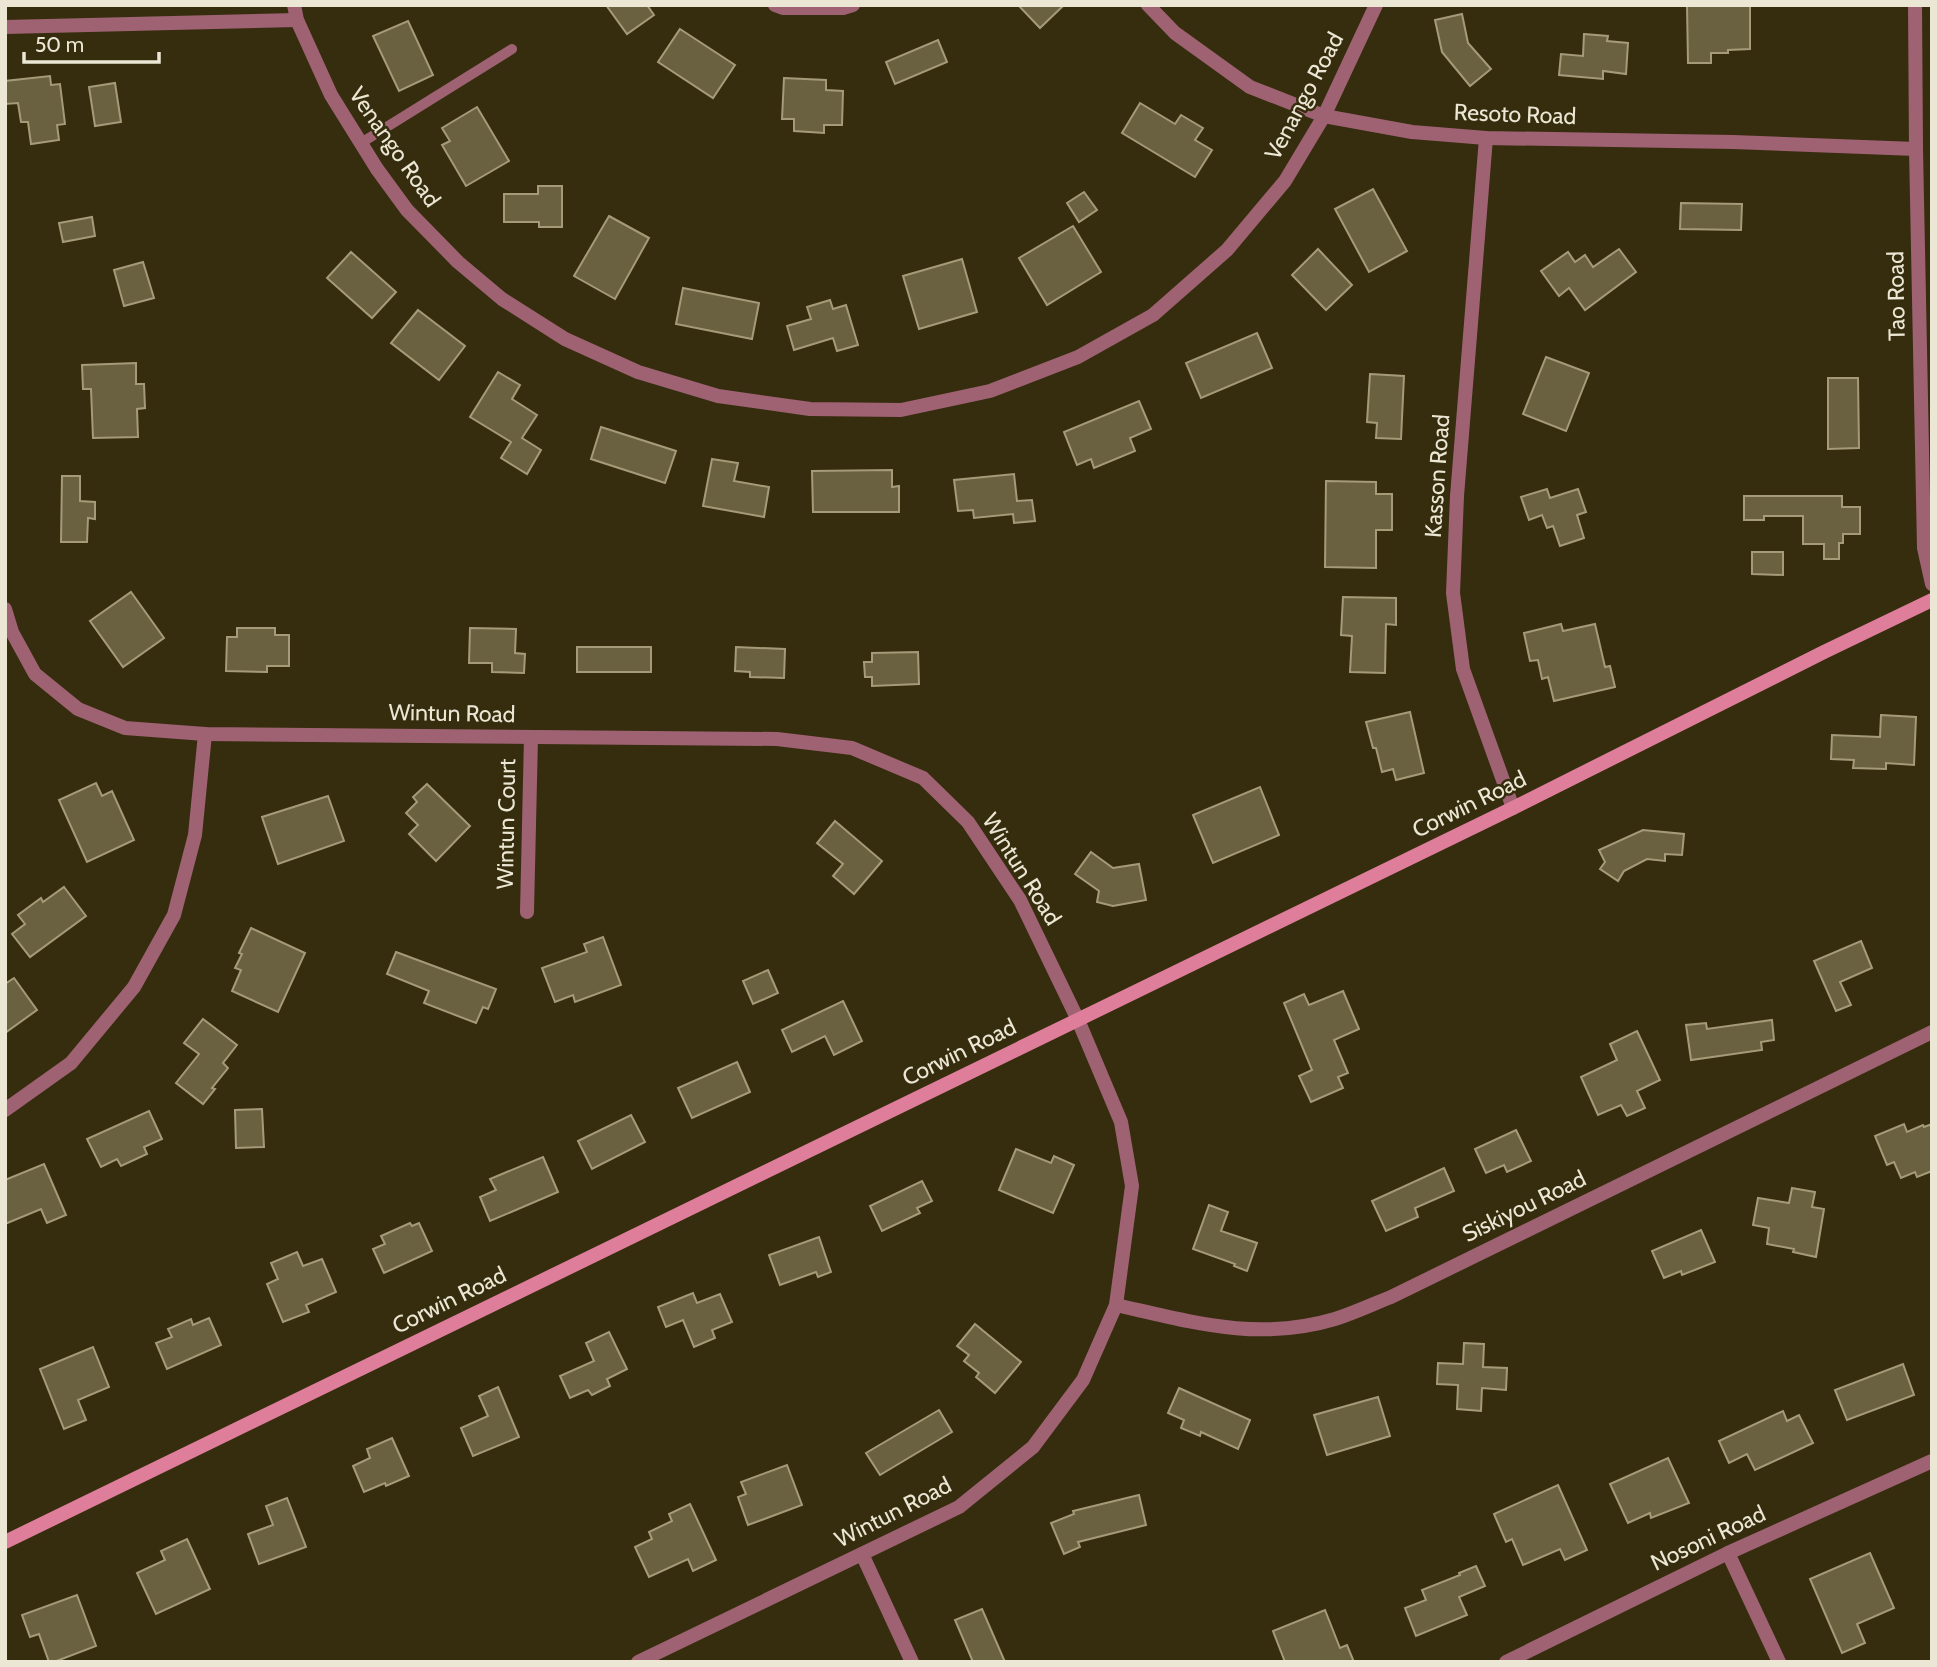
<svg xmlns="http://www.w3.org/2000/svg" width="1937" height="1667" font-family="Cabin,sans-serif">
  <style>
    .building { fill: #6a6141; stroke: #a59b79; stroke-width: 2 }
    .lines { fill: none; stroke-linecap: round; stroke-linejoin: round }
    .service { stroke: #9f6273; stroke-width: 10 }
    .minor { stroke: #9f6273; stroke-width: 14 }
    .tertiary { stroke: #9f6273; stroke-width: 14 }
    .secondary { stroke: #df7e9a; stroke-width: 14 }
    .labels { text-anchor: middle; stroke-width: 5; stroke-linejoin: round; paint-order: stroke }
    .street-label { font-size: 23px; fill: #ece7d5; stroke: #362d0e }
  </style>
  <rect width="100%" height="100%" fill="#362d0e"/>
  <g class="building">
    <polygon points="606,5 647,5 654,15 627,34"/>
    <polygon points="1018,5 1064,5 1040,28"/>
    <polygon points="1687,5 1750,5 1750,49 1728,50 1728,53 1711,53 1711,63 1688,63"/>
    <polygon points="1462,14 1468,43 1491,69 1470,86 1442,52 1435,20"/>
    <polygon points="408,21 433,75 399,91 373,36"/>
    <polygon points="680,29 735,65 713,98 658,62"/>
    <polygon points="1584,34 1608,36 1607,41 1628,43 1626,74 1603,71 1603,79 1559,75 1561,54 1583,56"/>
    <polygon points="938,40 947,62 895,84 886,62"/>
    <polygon points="50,76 51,85 60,84 65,124 57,125 59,140 31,144 28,122 21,122 18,103 5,104 5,81"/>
    <polygon points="784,78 826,80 826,90 843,91 842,125 824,125 824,133 794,131 794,119 782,119"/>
    <polygon points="115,83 121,122 95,126 89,87"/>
    <polygon points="1140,103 1175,124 1181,115 1203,128 1195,140 1212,150 1195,177 1122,133"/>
    <polygon points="477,107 509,161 466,186 442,145 450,141 442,128"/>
    <polygon points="538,186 562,186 562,227 539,227 539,222 504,222 504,194 538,194"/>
    <polygon points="1373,189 1407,251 1369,272 1335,209"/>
    <polygon points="1084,192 1097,210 1079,222 1067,203"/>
    <polygon points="1681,203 1742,204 1741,230 1680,229"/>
    <polygon points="609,216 649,238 615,299 574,276"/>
    <polygon points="92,217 95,236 63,242 59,223"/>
    <polygon points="1073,226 1101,272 1047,305 1019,258"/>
    <polygon points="1318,249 1352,285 1326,310 1292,275"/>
    <polygon points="1619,249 1636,272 1585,310 1569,288 1559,296 1541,271 1568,252 1575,262 1585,255 1593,267"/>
    <polygon points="351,252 396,292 372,318 327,278"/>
    <polygon points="962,259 977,312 919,329 903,276"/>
    <polygon points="143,262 154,298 124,306 114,270"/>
    <polygon points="683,288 759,303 752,339 676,324"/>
    <polygon points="830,300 833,309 846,305 858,345 837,351 833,338 794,350 787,326 811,319 807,307"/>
    <polygon points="418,310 465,346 439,380 391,343"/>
    <polygon points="1257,333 1272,368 1201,398 1186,363"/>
    <polygon points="1546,357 1589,373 1566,431 1523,414"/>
    <polygon points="136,363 136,384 144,384 145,408 137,409 138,437 93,438 91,389 83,389 82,365"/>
    <polygon points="498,372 520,385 512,399 537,415 522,438 541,450 527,474 501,458 511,442 470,417"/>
    <polygon points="1370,374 1404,376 1401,439 1376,438 1377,423 1367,422"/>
    <polygon points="1828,378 1858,378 1859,448 1828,449"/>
    <polygon points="1139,401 1151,429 1130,438 1135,451 1094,468 1091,459 1077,465 1064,432"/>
    <polygon points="601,427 676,451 665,483 591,459"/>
    <polygon points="712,459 738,463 734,481 769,487 764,517 703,506"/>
    <polygon points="892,470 892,487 899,486 899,512 813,512 812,471"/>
    <polygon points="1014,474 1017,501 1032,500 1035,521 1014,523 1013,514 974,518 973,510 958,511 954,480"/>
    <polygon points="62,476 80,476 80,501 95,502 95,519 88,518 87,542 61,542"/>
    <polygon points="1326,481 1376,482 1376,494 1392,494 1392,530 1376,530 1376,568 1325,567"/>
    <polygon points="1547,489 1550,498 1578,489 1586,512 1577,515 1584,538 1560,546 1553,526 1547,528 1542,515 1529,520 1521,497"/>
    <polygon points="1744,496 1842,496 1842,507 1860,507 1860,534 1843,534 1843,543 1839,543 1839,559 1824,559 1824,544 1803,544 1803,516 1764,516 1764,520 1744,520"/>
    <polygon points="1752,552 1783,552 1783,575 1752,574"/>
    <polygon points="131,592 164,638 123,667 90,621"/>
    <polygon points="1343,597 1396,598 1396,625 1386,624 1385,673 1350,672 1352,636 1341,635"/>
    <polygon points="1561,624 1563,631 1595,624 1605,667 1610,666 1615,687 1554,701 1548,677 1542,679 1538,660 1530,661 1524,633"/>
    <polygon points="237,628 275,628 275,635 289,635 289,666 267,666 267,672 226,671 227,637 237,637"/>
    <polygon points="470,628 516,629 515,653 525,654 524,673 492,672 492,663 469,663"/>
    <rect x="577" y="647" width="74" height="25"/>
    <polygon points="736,647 785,649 784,678 750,677 750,672 735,671"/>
    <polygon points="918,652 919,684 872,686 872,677 865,677 864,662 872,662 872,653"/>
    <polygon points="1410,712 1424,773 1396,780 1393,769 1382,772 1376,748 1373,748 1366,722"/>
    <polygon points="1881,715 1916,717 1914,765 1886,763 1886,769 1853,768 1854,760 1831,759 1832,735 1880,737"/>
    <polygon points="96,783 102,796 112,791 134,840 87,862 59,800"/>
    <polygon points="427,784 470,826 436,861 409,834 418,825 406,813 417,802 413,797"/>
    <polygon points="1260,787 1279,835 1213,863 1193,815"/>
    <polygon points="328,796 344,841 278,864 262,817"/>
    <polygon points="835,821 882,861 854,894 833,876 843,864 817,843"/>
    <polygon points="1643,830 1684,834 1682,855 1665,854 1665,861 1647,859 1624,871 1618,881 1600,869 1605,862 1599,850"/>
    <polygon points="1091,852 1113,868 1139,864 1146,900 1113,906 1097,902 1099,891 1075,874"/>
    <polygon points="64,887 86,916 30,957 12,934 25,924 18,915 41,898 43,902"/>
    <polygon points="251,928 305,953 278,1012 232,991 241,970 235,968 242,954 239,953"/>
    <polygon points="603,937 621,985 575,1002 573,995 555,1002 542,968 587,952 584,944"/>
    <polygon points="1861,941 1872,968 1840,982 1851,1005 1836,1011 1814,961"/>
    <polygon points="396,952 496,989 488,1009 483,1007 476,1023 424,1003 429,991 387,974"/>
    <polygon points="768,970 778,993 753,1004 743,981"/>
    <polygon points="14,978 37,1010 5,1033 5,984"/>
    <polygon points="1343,991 1359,1029 1334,1040 1348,1073 1338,1077 1343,1088 1311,1102 1299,1076 1312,1070 1284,1003 1304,994 1309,1005"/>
    <polygon points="843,1001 862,1041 834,1055 825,1036 792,1052 782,1030"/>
    <polygon points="203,1019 237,1045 223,1063 228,1068 212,1088 215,1089 203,1104 176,1083 199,1054 184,1043"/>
    <polygon points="1772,1020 1774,1040 1761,1042 1762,1050 1691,1060 1686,1025 1706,1023 1707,1029"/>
    <polygon points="1637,1031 1660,1080 1637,1091 1645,1108 1627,1116 1621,1105 1598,1115 1581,1077 1617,1060 1610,1044"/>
    <polygon points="737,1062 750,1092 692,1118 678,1088"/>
    <polygon points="262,1109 264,1147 236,1148 235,1110"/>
    <polygon points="149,1111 162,1139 144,1147 147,1154 121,1166 117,1159 101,1167 87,1139"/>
    <polygon points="631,1115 645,1142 592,1169 578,1141"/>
    <polygon points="1904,1124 1907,1132 1923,1125 1924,1127 1932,1124 1932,1171 1917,1177 1915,1172 1901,1178 1894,1162 1887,1165 1875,1136"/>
    <polygon points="1516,1130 1531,1161 1507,1172 1504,1165 1486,1173 1475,1149"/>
    <polygon points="1016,1149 1051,1163 1054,1156 1074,1165 1053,1213 999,1190"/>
    <polygon points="543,1157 558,1192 490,1221 480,1197 496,1190 490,1179"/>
    <polygon points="44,1164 66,1215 47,1223 41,1209 5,1224 5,1180"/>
    <polygon points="1444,1168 1454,1191 1415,1208 1418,1217 1386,1231 1372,1201"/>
    <polygon points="922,1181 932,1201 917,1208 920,1213 882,1231 870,1206"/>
    <polygon points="1792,1188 1815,1192 1812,1207 1824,1209 1816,1257 1793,1252 1794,1249 1767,1244 1769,1228 1753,1225 1758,1198 1789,1203"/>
    <polygon points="1209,1205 1228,1212 1221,1231 1257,1243 1247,1271 1234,1266 1235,1264 1193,1249"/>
    <polygon points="410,1223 412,1226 419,1223 432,1251 384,1273 373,1249 385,1244 381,1236"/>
    <polygon points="1701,1230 1715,1262 1682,1275 1681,1271 1664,1278 1652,1251"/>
    <polygon points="819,1237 831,1272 818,1277 816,1272 780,1285 769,1255"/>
    <polygon points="297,1252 303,1266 322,1259 336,1292 306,1305 309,1312 283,1322 267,1284 278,1279 271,1263"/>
    <polygon points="693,1293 697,1303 720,1294 732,1322 712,1330 715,1338 694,1347 683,1320 666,1327 658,1307"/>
    <polygon points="209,1318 221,1345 167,1369 156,1343 172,1337 168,1329 191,1319 193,1325"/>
    <polygon points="975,1324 1021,1362 995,1393 976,1377 979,1373 964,1361 969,1355 957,1346"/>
    <polygon points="609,1332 627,1369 607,1379 610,1386 592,1395 588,1390 570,1398 560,1376 594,1361 586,1343"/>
    <polygon points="1464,1343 1484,1344 1483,1367 1507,1368 1506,1390 1482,1388 1481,1411 1457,1409 1458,1385 1437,1384 1438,1363 1463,1364"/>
    <polygon points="93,1347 109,1387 78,1400 86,1420 64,1429 40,1369"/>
    <polygon points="1903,1364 1914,1395 1847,1420 1835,1390"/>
    <polygon points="498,1387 519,1437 473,1456 461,1428 488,1416 479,1396"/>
    <polygon points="1179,1388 1250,1420 1238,1449 1201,1432 1200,1436 1181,1428 1184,1420 1168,1413"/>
    <polygon points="1378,1397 1390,1436 1327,1455 1314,1415"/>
    <polygon points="939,1410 952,1432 880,1475 866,1453"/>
    <polygon points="1783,1411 1787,1421 1799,1415 1813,1443 1755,1470 1747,1454 1729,1463 1719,1441"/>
    <polygon points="392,1438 409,1476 386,1486 385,1483 364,1492 353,1466 370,1458 367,1449"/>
    <polygon points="1668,1458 1689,1503 1651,1518 1650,1513 1628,1523 1610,1484"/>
    <polygon points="787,1465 802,1505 748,1525 738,1497 746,1494 741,1482"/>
    <polygon points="1558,1485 1587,1550 1565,1560 1560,1549 1523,1565 1512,1539 1506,1542 1494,1514"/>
    <polygon points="1139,1495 1146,1525 1078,1542 1080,1547 1064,1554 1051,1523 1074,1514 1073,1511"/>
    <polygon points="287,1498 306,1547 259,1564 248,1534 273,1525 266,1506"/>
    <polygon points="690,1504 716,1560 693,1571 688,1559 649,1577 635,1547 652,1539 649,1532 672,1521 669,1514"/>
    <polygon points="187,1539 210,1589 156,1614 137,1573 165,1560 161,1551"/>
    <polygon points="1870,1553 1894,1608 1857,1624 1865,1643 1842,1653 1810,1579"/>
    <polygon points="1476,1566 1485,1586 1459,1597 1467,1615 1416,1636 1405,1608 1426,1600 1422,1590 1460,1575 1459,1573"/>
    <polygon points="77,1595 96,1646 54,1662 49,1662 39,1634 30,1637 22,1615"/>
    <polygon points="982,1609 1005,1662 973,1662 955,1620"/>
    <polygon points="1325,1610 1340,1648 1347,1645 1354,1662 1285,1662 1273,1631"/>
  </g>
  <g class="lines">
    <polyline class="service" points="361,143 512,49"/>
    <g class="minor">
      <polyline points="294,5 297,20 331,95 377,169 407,210 458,262 502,299 565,339 638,372 718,396 810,409 901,410 990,391 1078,357 1153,315 1227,250 1285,181 1324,116 1376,5"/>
      <polyline points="775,5 783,8 843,8 853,5"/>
      <polyline points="1148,5 1175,33 1250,87 1324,116 1412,132 1486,138 1733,142 1916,149"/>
      <polyline points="5,27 297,20"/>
      <polyline points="1486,138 1457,496 1453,593 1463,669 1513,808"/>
      <polyline points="5,609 12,632 35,674 78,709 125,728 205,734 777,739 852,748 923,778 968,822 1020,900 1078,1020 1121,1122 1132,1186 1116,1305 1083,1380 1033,1447 959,1507 638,1662"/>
      <polyline points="527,912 531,737"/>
      <polyline points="5,1110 71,1063 134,987 174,915 195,835 205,734"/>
      <path d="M1116,1305C1192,1322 1258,1342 1335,1319C1354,1313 1373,1304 1391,1297L1932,1032"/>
      <polyline points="1728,1553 1779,1662"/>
      <polyline points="862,1554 912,1662"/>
      <polyline points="1506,1662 1728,1553 1932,1461"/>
    </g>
    <polyline class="tertiary" points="1915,5 1916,149 1924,548 1932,584"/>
    <polyline class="secondary" points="5,1542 1513,808 1824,652 1932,600"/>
  </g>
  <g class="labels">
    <g class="street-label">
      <text transform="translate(1304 96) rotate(-62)" y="8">Venango Road</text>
      <text transform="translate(1515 114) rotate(2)" y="8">Resoto Road</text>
      <text transform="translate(395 147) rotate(55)" y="8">Venango Road</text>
      <text transform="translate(1896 296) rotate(-91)" y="8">Tao Road</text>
      <text transform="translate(1437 476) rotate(-86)" y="8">Kasson Road</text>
      <text transform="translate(452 713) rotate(1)" y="8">Wintun Road</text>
      <text transform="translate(1469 804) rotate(-26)" y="8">Corwin Road</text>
      <text transform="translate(506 824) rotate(-89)" y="8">Wintun Court</text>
      <text transform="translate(1022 869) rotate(58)" y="8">Wintun Road</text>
      <text transform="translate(959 1052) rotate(-26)" y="8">Corwin Road</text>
      <text transform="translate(1524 1206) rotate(-26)" y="8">Siskiyou Road</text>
      <text transform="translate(449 1300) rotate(-26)" y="8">Corwin Road</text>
      <text transform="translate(893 1512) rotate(-27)" y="8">Wintun Road</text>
      <text transform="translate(1708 1538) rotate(-25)" y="8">Nosoni Road</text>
    </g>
  </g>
  <rect width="1937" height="1667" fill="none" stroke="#ece7d5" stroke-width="14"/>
  <path d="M24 52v10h135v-10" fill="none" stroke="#ece7d5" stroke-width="3.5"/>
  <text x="35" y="52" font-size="21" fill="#ece7d5" stroke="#362d0e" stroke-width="5" paint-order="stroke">50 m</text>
</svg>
